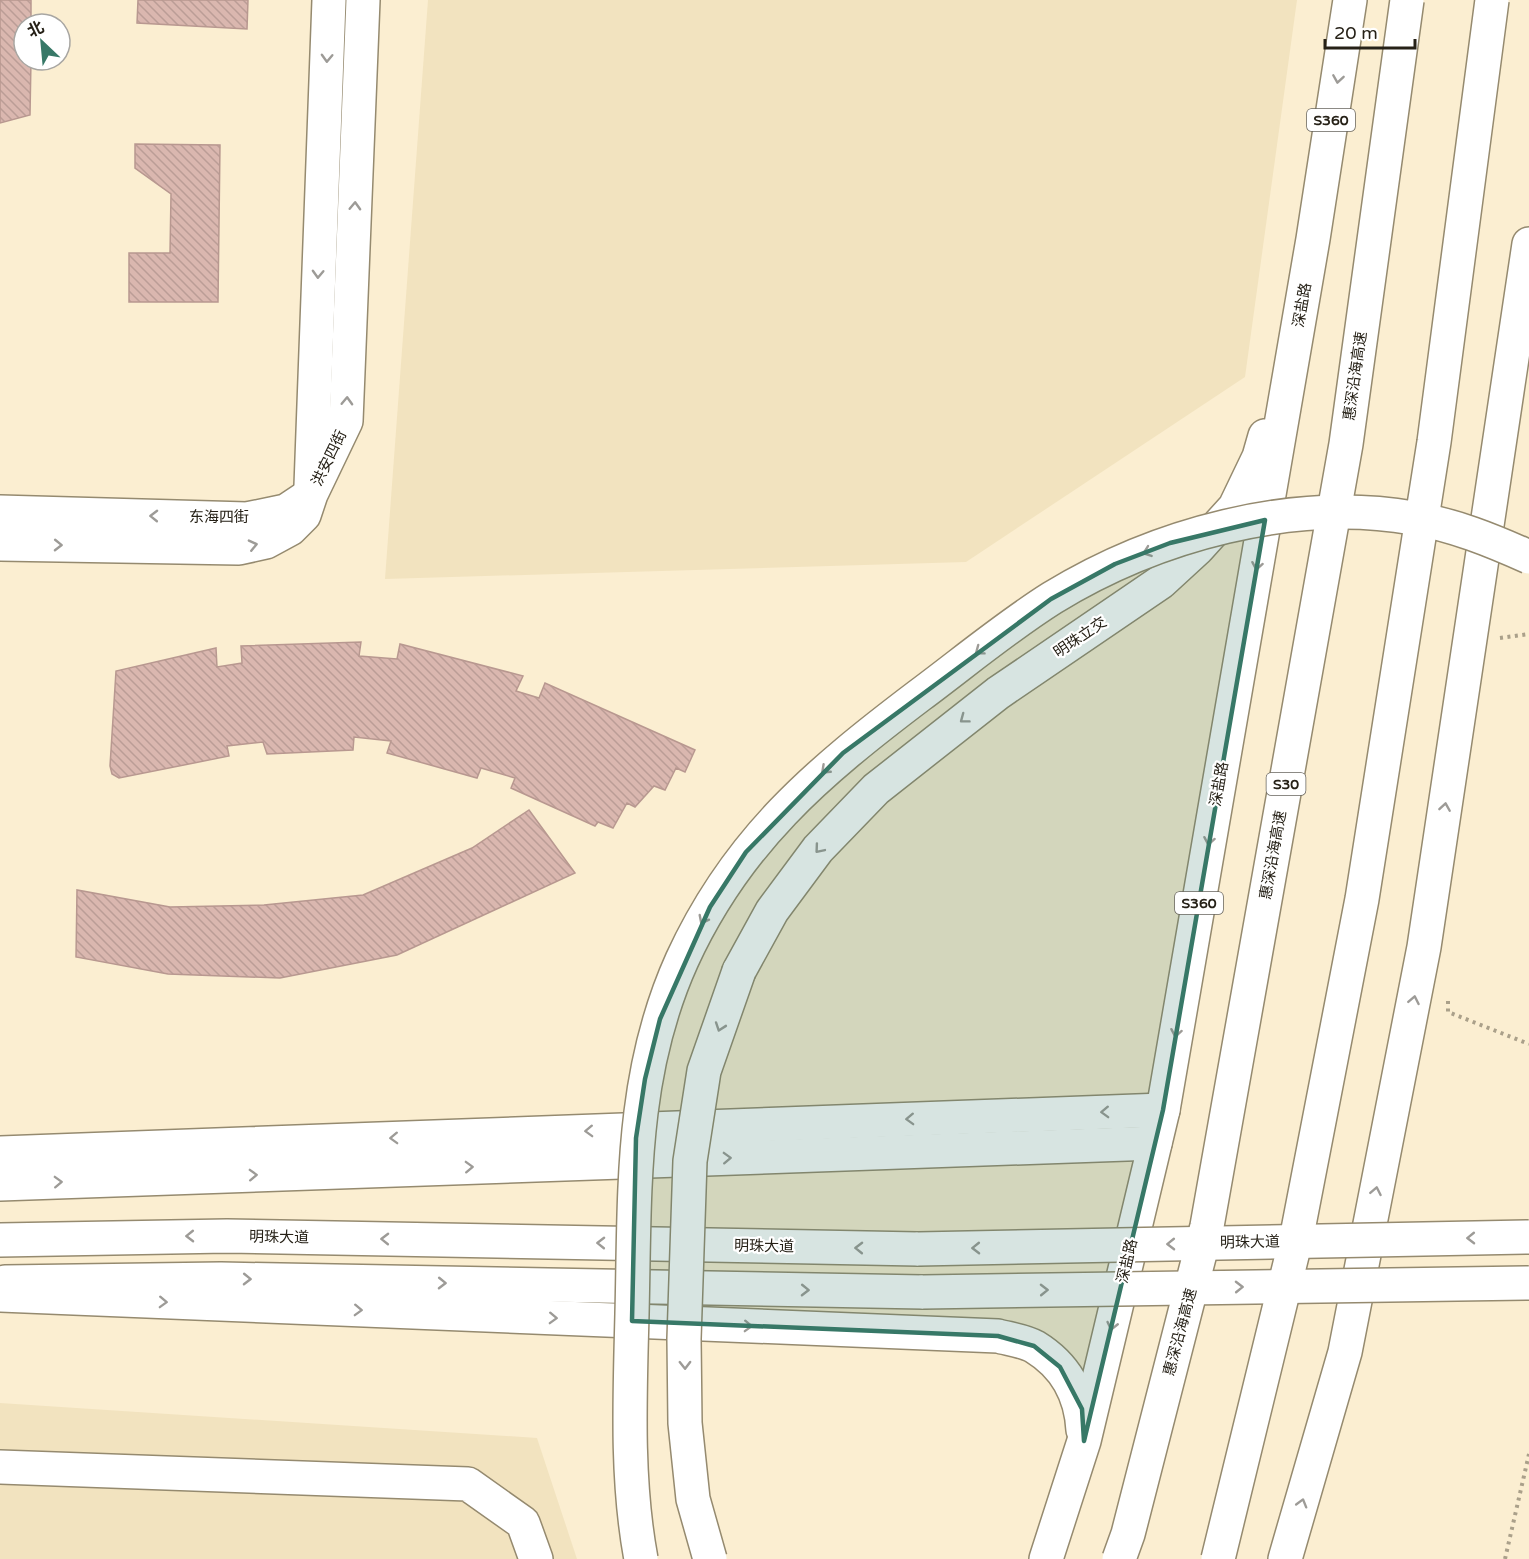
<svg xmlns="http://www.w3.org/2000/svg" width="1529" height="1559" font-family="'Varela Round','Noto Sans SC',sans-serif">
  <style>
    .built { fill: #f2e3bf }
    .building { fill: url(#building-back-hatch); stroke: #b89890; stroke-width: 1.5 }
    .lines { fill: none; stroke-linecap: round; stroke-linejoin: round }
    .street-casing { stroke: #958a6f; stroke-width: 36 }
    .secondary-casing { stroke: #958a6f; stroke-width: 36 }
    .primary-casing { stroke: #958a6f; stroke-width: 36 }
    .path { stroke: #aaa08a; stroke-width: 4; stroke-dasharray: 3 4.5; stroke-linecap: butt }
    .street { stroke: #fff; stroke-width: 33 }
    .secondary { stroke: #fff; stroke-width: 33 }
    .primary { stroke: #fff; stroke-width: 33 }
    .secondary-bridge-casing { stroke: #958a6f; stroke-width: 36; stroke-linecap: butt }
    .primary-bridge-casing { stroke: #958a6f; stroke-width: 36; stroke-linecap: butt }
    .highway-bridge-casing { stroke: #958a6f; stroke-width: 36; stroke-linecap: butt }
    .secondary-bridge { stroke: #fff; stroke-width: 33 }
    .primary-bridge { stroke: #fff; stroke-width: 33 }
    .highway-bridge { stroke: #fff; stroke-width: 33 }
    .oneway { stroke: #9d9b97 }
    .marked { fill: #377867; fill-opacity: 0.2; stroke: #377867; stroke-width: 4.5; stroke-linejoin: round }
    .labels { text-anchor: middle; stroke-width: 4.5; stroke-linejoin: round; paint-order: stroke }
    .shield { fill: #fff; stroke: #67645d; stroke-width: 1.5 }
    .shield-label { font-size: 14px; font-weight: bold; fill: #262117 }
    .street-label { font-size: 15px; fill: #262117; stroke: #fff }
  </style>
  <defs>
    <pattern id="building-back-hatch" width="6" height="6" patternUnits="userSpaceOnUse" patternTransform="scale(1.5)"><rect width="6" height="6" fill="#dab7af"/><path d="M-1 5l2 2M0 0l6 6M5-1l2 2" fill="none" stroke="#bb9d96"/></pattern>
  </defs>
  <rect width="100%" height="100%" fill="#fbeed1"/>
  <g class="built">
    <polygon points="428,0 1297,0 1245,377 966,562 385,579"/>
    <polygon points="0,1403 537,1438 577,1559 0,1559"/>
  </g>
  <g class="building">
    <polygon points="0,0 31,0 31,24 24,24 24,60 31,60 30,115 0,123"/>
    <polygon points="138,0 248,0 247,29 137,23"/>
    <polygon points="135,144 220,145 218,302 129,302 129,253 170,253 171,194 135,168"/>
    <polygon points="361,642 359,656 397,659 400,644 523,676 516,691 539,698 545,683 695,750 685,772 676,768 665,790 654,786 635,807 627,803 613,828 598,822 595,826 511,788 515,778 481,768 477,778 387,753 391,741 354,737 353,750 267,754 263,742 227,746 229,756 119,778 112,774 110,766 116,671 216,648 217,667 242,663 241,646"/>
    <polygon points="529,810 575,873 397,955 280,978 168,974 76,957 77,890 170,907 264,905 363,895 472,848"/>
  </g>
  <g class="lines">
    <g class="street-casing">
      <g id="street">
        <polyline points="311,486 329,0"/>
        <polyline points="0,512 247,519 286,511 310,495"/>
        <polyline points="0,544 239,548 266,542 290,529 304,515 311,494 346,421 363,0"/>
        <polyline points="0,1467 468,1484 523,1523 536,1559"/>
      </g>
    </g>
    <g class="secondary-casing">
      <g id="secondary">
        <polyline points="0,1153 1163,1110"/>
        <polyline points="0,1184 1155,1143"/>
        <polyline points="0,1240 227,1236 918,1249"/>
        <polyline points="5,1282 221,1279 923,1292"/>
      </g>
    </g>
    <g class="primary-casing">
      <g id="primary">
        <polyline points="739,971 772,911 818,849 876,789 998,693 1161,582 1198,548 1235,507 1259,457 1265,436"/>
        <path d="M0,1295L998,1336C1009,1339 1025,1341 1035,1347C1066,1366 1081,1394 1083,1430"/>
        <polyline points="1046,1559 1084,1441 1163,1110 1313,239 1350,0"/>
        <polyline points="1285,1559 1345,1352 1424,947 1529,244"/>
      </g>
    </g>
    <g class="path">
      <polyline points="1500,638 1529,634"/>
      <polyline points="1448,1001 1448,1012 1529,1044"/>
      <polyline points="1505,1559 1529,1454"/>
    </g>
    <use href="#street" class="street"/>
    <use href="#secondary" class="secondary"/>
    <use href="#primary" class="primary"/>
    <g class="secondary-bridge-casing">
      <g id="secondary-bridge">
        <polyline points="918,1249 1529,1237"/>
        <polyline points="923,1292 1529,1283"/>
      </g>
    </g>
    <g class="primary-bridge-casing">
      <g id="primary-bridge">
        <path d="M641,1559C626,1479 630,1395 632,1314C635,1191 630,1075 682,960C737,840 817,773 920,695C963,663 1006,627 1052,598C1155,535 1292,497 1413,518C1454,525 1491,540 1529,557"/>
        <polyline points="710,1559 693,1499 685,1423 684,1339 690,1161 704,1071 739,971"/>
      </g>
    </g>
    <g class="highway-bridge-casing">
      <g id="highway-bridge">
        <polyline points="1119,1559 1128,1534 1207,1226 1346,444 1407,0"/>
        <polyline points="1218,1559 1297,1235 1362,899 1434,442 1492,0"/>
      </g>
    </g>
    <use href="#secondary-bridge" class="secondary-bridge"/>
    <use href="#primary-bridge" class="primary-bridge"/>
    <use href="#highway-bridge" class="highway-bridge"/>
  </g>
  <defs><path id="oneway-chevron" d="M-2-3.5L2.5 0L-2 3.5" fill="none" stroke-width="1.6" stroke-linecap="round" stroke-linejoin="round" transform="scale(1.5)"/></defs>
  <g class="oneway">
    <use href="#oneway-chevron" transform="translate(327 58) rotate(92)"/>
    <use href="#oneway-chevron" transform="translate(1338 79) rotate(99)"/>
    <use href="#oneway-chevron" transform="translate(355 206) rotate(-88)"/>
    <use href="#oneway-chevron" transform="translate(318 274) rotate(92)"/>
    <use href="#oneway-chevron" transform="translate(347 401) rotate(-88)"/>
    <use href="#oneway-chevron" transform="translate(154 516) rotate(-179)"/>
    <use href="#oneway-chevron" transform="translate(58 545) rotate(1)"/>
    <use href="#oneway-chevron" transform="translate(253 545) rotate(-13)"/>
    <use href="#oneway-chevron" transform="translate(1147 552) rotate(160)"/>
    <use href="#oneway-chevron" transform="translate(1257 566) rotate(100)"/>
    <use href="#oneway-chevron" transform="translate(979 651) rotate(143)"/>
    <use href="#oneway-chevron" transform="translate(964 719) rotate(143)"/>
    <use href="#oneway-chevron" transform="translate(825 770) rotate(137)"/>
    <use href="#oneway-chevron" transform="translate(1445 807) rotate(-81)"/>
    <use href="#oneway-chevron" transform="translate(1209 841) rotate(100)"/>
    <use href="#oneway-chevron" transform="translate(819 849) rotate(130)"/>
    <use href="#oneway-chevron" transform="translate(703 920) rotate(117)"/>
    <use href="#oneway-chevron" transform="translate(1414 1000) rotate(-79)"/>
    <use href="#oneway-chevron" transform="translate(720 1027) rotate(109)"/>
    <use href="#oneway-chevron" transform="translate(1176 1033) rotate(100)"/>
    <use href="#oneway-chevron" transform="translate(1105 1112) rotate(178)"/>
    <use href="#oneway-chevron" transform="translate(910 1119) rotate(178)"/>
    <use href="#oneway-chevron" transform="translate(589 1131) rotate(178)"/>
    <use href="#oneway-chevron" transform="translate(394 1138) rotate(178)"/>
    <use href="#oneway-chevron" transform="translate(727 1158) rotate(-2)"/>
    <use href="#oneway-chevron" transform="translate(469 1167) rotate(-2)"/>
    <use href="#oneway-chevron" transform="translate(253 1175) rotate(-2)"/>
    <use href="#oneway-chevron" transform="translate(58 1182) rotate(-2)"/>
    <use href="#oneway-chevron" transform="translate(1376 1191) rotate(-79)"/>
    <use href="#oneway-chevron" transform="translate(190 1236) rotate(179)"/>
    <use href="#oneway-chevron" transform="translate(1471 1238) rotate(179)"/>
    <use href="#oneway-chevron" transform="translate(385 1239) rotate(-179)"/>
    <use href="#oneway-chevron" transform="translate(601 1243) rotate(-179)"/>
    <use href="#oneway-chevron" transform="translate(1171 1244) rotate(179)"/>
    <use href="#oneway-chevron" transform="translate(859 1248) rotate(-179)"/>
    <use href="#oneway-chevron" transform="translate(976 1248) rotate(179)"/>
    <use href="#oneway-chevron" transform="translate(247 1279) rotate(1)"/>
    <use href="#oneway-chevron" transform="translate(442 1283) rotate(1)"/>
    <use href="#oneway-chevron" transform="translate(1239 1287) rotate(-1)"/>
    <use href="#oneway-chevron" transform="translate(805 1290) rotate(1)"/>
    <use href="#oneway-chevron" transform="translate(1044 1290) rotate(-1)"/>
    <use href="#oneway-chevron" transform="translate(163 1302) rotate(2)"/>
    <use href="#oneway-chevron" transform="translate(358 1310) rotate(2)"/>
    <use href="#oneway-chevron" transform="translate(553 1318) rotate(2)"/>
    <use href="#oneway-chevron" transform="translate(748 1326) rotate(2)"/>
    <use href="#oneway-chevron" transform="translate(1112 1326) rotate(103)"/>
    <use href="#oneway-chevron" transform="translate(685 1365) rotate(89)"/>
    <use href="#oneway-chevron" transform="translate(1302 1503) rotate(-74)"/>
  </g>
  <path class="marked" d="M1265,520L1163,1110L1084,1441L1082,1409L1060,1367L1034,1346L998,1336L632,1321L636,1138L645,1079L660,1019L710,907L746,852L843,753L1051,599L1115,564L1170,543Z"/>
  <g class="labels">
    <g class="shield">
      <rect x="1307" y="109" width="48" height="22" rx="4.5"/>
      <rect x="1266.5" y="773" width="39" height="22" rx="4.5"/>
      <rect x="1175" y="892" width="48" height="22" rx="4.5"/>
    </g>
    <g class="shield-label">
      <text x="1331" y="125">S360</text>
      <text x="1286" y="789">S30</text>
      <text x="1199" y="908">S360</text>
    </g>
    <g class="street-label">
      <text transform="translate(1302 305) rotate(-80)" y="5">深盐路</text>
      <text transform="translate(1355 376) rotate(-82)" y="5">惠深沿海高速</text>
      <text transform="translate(329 458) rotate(-64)" y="5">洪安四街</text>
      <text x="219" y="522">东海四街</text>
      <text transform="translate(1080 637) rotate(-34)" y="5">明珠立交</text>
      <text transform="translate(1219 784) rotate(-80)" y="5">深盐路</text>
      <text transform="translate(1273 855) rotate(-80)" y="5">惠深沿海高速</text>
      <text transform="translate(279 1237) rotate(1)" y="5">明珠大道</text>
      <text transform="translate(1250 1242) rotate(-1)" y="5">明珠大道</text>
      <text transform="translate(764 1246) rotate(1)" y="5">明珠大道</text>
      <text transform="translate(1127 1261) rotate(-77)" y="5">深盐路</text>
      <text transform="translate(1180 1332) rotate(-75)" y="5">惠深沿海高速</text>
    </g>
  </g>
  <g transform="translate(42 42) rotate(334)"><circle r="28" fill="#ffffff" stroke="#a8a6a2" stroke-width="1.5"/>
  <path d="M0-4.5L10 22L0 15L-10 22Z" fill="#377867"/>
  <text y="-9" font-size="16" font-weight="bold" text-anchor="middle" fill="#262117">北</text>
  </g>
  <path d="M1325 39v9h90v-9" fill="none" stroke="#262117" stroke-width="3"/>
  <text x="1334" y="39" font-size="18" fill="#262117" stroke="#ffffff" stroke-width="4.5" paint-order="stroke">20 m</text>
</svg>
